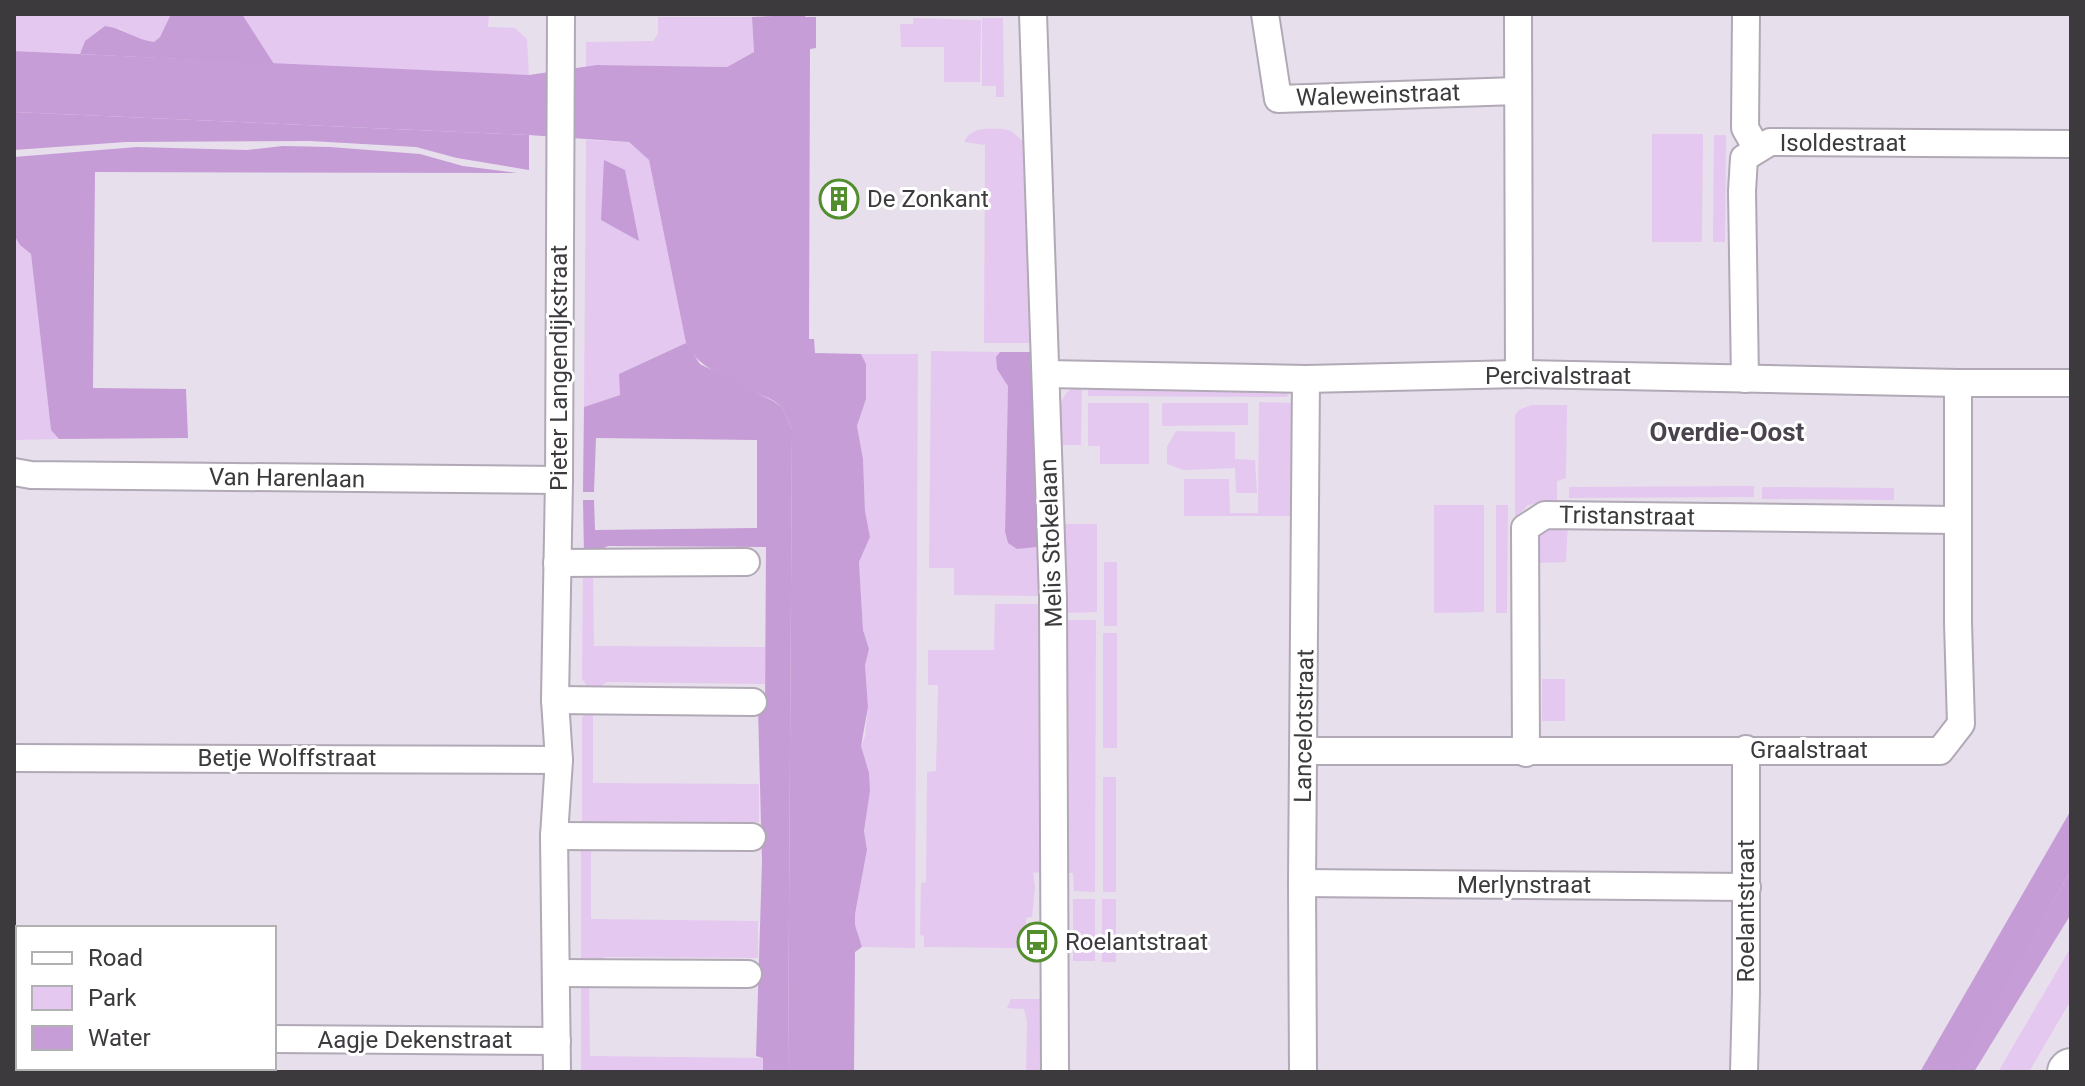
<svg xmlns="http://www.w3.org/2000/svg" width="2085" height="1086" font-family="Roboto,sans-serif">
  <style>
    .green { fill: #e4c8f0 }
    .forest { fill: #c59cd6 }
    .water { fill: #c69dd7 }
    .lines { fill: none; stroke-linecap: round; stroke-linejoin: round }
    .street-casing { stroke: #b1a9b5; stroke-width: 30 }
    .highway-casing { stroke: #b1a9b5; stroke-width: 48 }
    .street { stroke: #fff; stroke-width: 26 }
    .highway { stroke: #fff; stroke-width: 44 }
    .labels { text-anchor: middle; stroke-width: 6; stroke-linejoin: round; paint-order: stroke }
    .street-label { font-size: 24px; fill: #3d3a3e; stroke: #fff }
    .poi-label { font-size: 24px; fill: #3d3a3e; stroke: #fff; text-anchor: start }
    .neighbourhood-label { font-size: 26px; font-weight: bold; fill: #4a434d; stroke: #fff }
  </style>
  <rect width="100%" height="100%" fill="#e7dfeb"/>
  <g class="green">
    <polygon points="14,14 171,14 160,37 154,42 143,41 119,28 80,52 80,54 14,51"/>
    <polygon points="242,14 489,14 488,27 515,28 527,39 529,75 274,64"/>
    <polygon points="658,17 752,17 754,52 727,67 597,65 586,68 586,42 653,41 658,34"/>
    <polygon points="913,18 981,20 980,82 944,82 944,47 901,47 900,24 913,24"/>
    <polygon points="982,18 1003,18 1004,97 996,97 996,86 982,86"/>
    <path d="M1003,129L1011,131L1025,143L1033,343H984L985,145L964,142C972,126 987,129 1003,129Z"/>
    <polygon points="1652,134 1703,134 1702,242 1652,242"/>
    <polygon points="1714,135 1726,135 1725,242 1713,242"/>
    <polygon points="586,140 629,142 649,160 686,343 619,374 620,395 584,407"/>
    <polygon points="14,235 20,245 31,254 51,430 59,439 14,440"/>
    <polygon points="931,351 1000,352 996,358 1008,386 1005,532 1008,543 1042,541 1043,596 954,595 954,568 929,568"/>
    <polygon points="861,354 918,354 915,948 862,947 855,925 855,913 867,851 864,831 870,791 861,746 865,736 868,707 865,665 869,649 863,630 859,562 870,537 865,511 863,459 857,426 866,399 866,365"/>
    <path d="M1082,384L1081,445H1060C1060,422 1053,391 1082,384Z"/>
    <polygon points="1088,384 1281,388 1289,395 1286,397 1088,396"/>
    <polygon points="1259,402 1292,403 1293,406 1292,516 1184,516 1184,479 1229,479 1230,513 1258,513"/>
    <polygon points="1088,403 1149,403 1149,464 1100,464 1100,446 1088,446"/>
    <polygon points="1162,403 1248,403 1248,425 1162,426"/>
    <polygon points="1531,405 1567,405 1566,478 1557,481 1557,500 1528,505 1515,519 1515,415 1519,410"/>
    <polygon points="1176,431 1235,432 1235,459 1255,460 1257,493 1236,493 1235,468 1184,470 1167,464 1167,447"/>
    <polygon points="1754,486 1754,497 1569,498 1569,487"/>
    <polygon points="1762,487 1894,488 1894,500 1762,499"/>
    <polygon points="1434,505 1484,505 1484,612 1434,613"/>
    <polygon points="1496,505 1508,505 1507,613 1496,613"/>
    <path d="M1568,522L1566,562L1536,563C1537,532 1538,531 1568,522Z"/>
    <polygon points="1065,524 1097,524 1097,612 1065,613"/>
    <rect x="1104" y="562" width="13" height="64"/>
    <polygon points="583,571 593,571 594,646 766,647 765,684 607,682 597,689 588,687 582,679"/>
    <polygon points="995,604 1043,604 1041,872 1033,873 1035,886 1032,917 1026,918 1026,948 924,947 924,936 920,935 921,883 926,882 927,772 936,771 938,685 928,685 928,650 994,650"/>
    <polygon points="1065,620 1096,620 1095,892 1074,891 1073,873 1064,873"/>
    <rect x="1103" y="633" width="14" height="115"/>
    <rect x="1542" y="679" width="23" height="42"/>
    <polygon points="593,709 593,783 759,784 759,822 606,821 595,829 582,829 582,718 586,712"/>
    <rect x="1103" y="777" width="13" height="115"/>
    <polygon points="581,845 591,845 591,919 758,921 758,958 605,957 594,966 581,965"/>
    <rect x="1073" y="899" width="22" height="62"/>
    <rect x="1102" y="899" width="14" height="63"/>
    <polygon points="2071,947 2071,1000 2029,1072 1998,1072"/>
    <polygon points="589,982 590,1056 763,1058 763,1072 581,1072 581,983"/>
    <polygon points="1011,999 1041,999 1041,1072 1026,1072 1027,1021 1024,1009 1007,1008"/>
  </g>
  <g class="forest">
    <path d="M171,14H242L274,64L80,54L85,41L105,26C123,28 136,40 154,42L160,37Z"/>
    <polygon points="14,112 529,135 529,170 457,158 416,147 310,141 126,142 14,150"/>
    <polygon points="283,146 330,147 420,154 463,166 517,173 95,172 93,388 186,389 188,438 59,439 51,430 31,254 20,245 14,235 14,157 137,147 247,150"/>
    <polygon points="604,160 625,170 639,241 601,220"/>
    <polygon points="686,343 700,364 773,401 782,407 792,429 788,1072 763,1072 763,1058 756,1056 762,862 758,708 765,708 766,547 608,546 592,554 584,554 583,500 594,500 595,530 757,528 757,440 596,438 594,492 583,492 584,407 620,395 619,374"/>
    <polygon points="1000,352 1033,352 1042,541 1036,547 1017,549 1008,543 1005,532 1008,386 997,369 996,357"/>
    <polygon points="2071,810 2071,870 1971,1047 1955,1072 1920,1072"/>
  </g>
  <g class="water">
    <path d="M774,14H805V17H816V48L810,49L809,339H814L815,353L861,354L866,364V399L857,426L863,459L865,511L870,537L859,562L863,630L869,649L865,665L868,707L861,746L869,773L870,791L864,831L867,850L855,914V925L862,947L855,952L854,1072H788L792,429L782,407L774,401C746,387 699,372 686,343L649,160L629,142L529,135L14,112V51L529,75L597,65L727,67L754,52L752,17L773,16Z"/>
    <polygon points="2071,870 2071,914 1974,1072 1955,1072"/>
  </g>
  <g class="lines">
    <g class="street-casing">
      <g id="street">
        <polyline points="1033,14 1053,598 1055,1072"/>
        <polyline points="1265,14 1278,99 1517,91"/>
        <polyline points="1518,14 1519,374"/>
        <polyline points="1746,14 1745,128 1757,149"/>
        <polyline points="1046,374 1306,379 1519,374 1958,383 2071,383"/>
        <polyline points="1745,379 1742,191 1744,158 1770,142 2071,144"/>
        <polyline points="14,472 31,475 559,480"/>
        <polyline points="557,563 746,562"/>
        <polyline points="555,700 753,702"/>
        <polyline points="1303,751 1940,751 1961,724 1958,623 1958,383"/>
        <polyline points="1526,753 1525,528 1545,515 1957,520"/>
        <polyline points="14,758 559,760"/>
        <polyline points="554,836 752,837"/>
        <polyline points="1302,883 1747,887"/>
        <polyline points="556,973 748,974"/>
        <polyline points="14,1038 18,1038"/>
        <polyline points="274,1039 557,1041"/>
        <polyline points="557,1072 554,836 559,760 555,700 559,480 561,14"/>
        <polyline points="1303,1072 1302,883 1306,379"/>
        <polyline points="1744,1072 1746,992 1746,749"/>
      </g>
    </g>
    <g class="highway-casing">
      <polyline id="highway" points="2070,1072 2071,1071"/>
    </g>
    <use href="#street" class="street"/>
    <use href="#highway" class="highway"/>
  </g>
  <defs>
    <g id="building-ring" transform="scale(2)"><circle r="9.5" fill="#fff" stroke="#528e2d" stroke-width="1.5"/><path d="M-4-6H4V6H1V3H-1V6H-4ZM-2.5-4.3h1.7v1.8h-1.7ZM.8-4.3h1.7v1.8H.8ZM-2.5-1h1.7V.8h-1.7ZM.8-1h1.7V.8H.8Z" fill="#528e2d"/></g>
    <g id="bus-ring" transform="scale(2)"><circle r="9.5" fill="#fff" stroke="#528e2d" stroke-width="1.5"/><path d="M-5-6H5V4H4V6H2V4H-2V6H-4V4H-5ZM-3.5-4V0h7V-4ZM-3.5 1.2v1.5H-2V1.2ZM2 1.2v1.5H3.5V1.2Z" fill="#528e2d"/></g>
  </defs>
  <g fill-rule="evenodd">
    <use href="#building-ring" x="839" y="199"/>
    <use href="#bus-ring" x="1037" y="942"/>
  </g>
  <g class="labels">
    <g class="street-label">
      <text transform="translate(1378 95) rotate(-2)" y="8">Waleweinstraat</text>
      <text x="1843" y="151">Isoldestraat</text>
      <text transform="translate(559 368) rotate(-90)" y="8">Pieter Langendijkstraat</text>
      <text x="1558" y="384">Percivalstraat</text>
      <text transform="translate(287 478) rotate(1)" y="8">Van Harenlaan</text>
      <text transform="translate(1627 516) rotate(1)" y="8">Tristanstraat</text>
      <text transform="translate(1051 543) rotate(-92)" y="8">Melis Stokelaan</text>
      <text transform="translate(1304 726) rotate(-89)" y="8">Lancelotstraat</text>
      <text x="1809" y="758">Graalstraat</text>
      <text x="287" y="766">Betje Wolffstraat</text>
      <text x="1524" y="893">Merlynstraat</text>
      <text transform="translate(1746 911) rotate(-90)" y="8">Roelantstraat</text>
      <text x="415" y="1048">Aagje Dekenstraat</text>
    </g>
    <g class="poi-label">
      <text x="867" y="207">De Zonkant</text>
      <text x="1065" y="950">Roelantstraat</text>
    </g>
    <g class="neighbourhood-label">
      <text x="1727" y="441">Overdie-Oost</text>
    </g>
  </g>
  <rect width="2085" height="1086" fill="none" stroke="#3d3a3e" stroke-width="32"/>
  <rect x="16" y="926" width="260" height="144" fill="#ffffff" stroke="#b1b0b2" stroke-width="2"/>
  <rect x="32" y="952" width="40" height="12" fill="#ffffff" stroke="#b1b0b2" stroke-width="2"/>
  <text x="88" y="966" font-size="24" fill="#3d3a3e">Road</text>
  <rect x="32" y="986" width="40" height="24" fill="#e4c8f0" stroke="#b1b0b2" stroke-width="2"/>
  <text x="88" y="1006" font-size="24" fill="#3d3a3e">Park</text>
  <rect x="32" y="1026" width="40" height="24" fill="#c69dd7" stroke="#b1b0b2" stroke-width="2"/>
  <text x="88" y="1046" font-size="24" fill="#3d3a3e">Water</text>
</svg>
